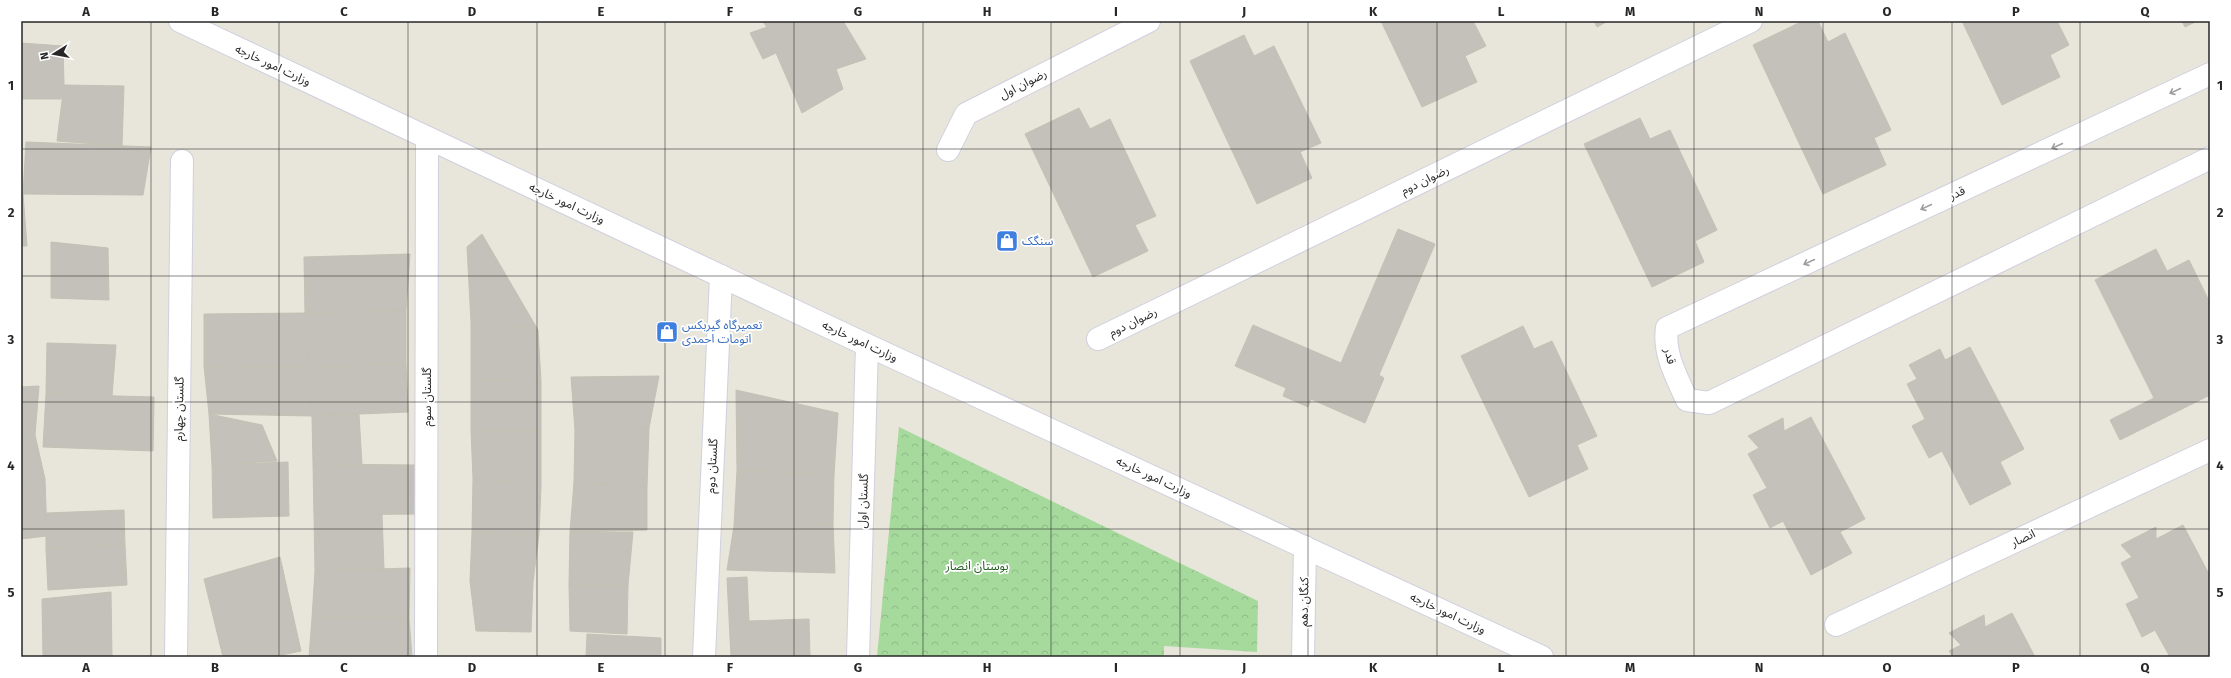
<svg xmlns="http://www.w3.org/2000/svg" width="2231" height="678" font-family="'Fira Sans','Noto Sans Arabic',sans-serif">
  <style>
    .park { fill: url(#park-crowns) }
    .building { fill: #c4c1ba; stroke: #c3c1b4 }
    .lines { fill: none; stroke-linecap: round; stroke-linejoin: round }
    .minor-casing { stroke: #d0d0df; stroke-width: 24 }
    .secondary-casing { stroke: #d0d0df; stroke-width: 24 }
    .minor { stroke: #fff; stroke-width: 22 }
    .secondary { stroke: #fff; stroke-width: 22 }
    .oneway { stroke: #9e9e9e }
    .grid { fill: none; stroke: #272727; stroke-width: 1; stroke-opacity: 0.55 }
    .labels { text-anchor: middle; stroke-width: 3.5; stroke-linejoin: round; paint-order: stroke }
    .street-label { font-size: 12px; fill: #272727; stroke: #fff }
    .shop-label { font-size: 12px; fill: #366cbe; stroke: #fff; text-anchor: start }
    .park-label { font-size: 12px; fill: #225b20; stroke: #fff }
    .neatline { fill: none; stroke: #272727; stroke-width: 1.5 }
    .grid-label { font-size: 13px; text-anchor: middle; font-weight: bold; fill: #272727 }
  </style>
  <defs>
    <pattern id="park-crowns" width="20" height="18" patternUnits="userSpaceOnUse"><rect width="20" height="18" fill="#a5da9c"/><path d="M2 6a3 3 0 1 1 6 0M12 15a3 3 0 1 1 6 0" fill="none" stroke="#8ebb86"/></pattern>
  </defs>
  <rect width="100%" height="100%" fill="#e8e5da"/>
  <polygon class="park" points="899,427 1258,601 1257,652 1164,646 1164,657 877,657"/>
  <g class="building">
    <polygon points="762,21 843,21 866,59 836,69 843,89 802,113 776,53 763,59 750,33 767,27"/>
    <polygon points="1381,21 1473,21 1486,46 1465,56 1477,82 1422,107"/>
    <polygon points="1594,21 1608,21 1597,27"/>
    <polygon points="1803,21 1818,21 1828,42 1845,33 1891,130 1874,138 1886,165 1823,194 1753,45"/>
    <polygon points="1962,21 2057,21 2069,45 2050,55 2060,77 2002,105"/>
    <polygon points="2182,21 2197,21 2185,27"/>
    <polygon points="1244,35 1254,56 1274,46 1321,143 1300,152 1312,178 1257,204 1190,61"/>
    <polygon points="21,43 63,46 64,85 61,99 21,99"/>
    <polygon points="64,85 124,86 122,146 57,141"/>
    <polygon points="1079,108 1090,129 1110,119 1156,216 1135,225 1148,251 1093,277 1025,134"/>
    <polygon points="1640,118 1650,139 1670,130 1717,230 1695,241 1704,262 1652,287 1584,144"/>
    <polygon points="26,142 151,147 143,195 23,194"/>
    <polygon points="21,194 23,194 27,246 21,246"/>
    <polygon points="1398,229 1435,244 1379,375 1384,378 1365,423 1311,399 1308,407 1283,396 1286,388 1235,366 1253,325 1341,363"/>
    <polygon points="482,234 538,330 471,322 467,247"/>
    <polygon points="51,242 108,248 109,300 51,298"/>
    <polygon points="2156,249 2167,271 2189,260 2210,303 2210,395 2120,440 2110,420 2154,398 2095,280"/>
    <polygon points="410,254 406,311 305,313 304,257"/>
    <polygon points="406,311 406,363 309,368 305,313"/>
    <polygon points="305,313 309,368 204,366 204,314"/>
    <polygon points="471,322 538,330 541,381 471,380"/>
    <polygon points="1523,326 1534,349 1552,341 1597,436 1577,445 1588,469 1529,497 1461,356"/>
    <polygon points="47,343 116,345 112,396 46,394"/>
    <polygon points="1970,347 2024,449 2000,462 2011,484 1970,505 1942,451 1929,458 1912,426 1925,419 1907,384 1917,379 1909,365 1940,349 1945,360"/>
    <polygon points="406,363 408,412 312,416 309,368"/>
    <polygon points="204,366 309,368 312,416 209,414"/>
    <polygon points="659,376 649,428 575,430 571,377"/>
    <polygon points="471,380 541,381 541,431 471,430"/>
    <polygon points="39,386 35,435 21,437 21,387"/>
    <polygon points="736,390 838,413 834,475 737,470"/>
    <polygon points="46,394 154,397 153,451 43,447"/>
    <polygon points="209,414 262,425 277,461 212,465"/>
    <polygon points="359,414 362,465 313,464 312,416"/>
    <polygon points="1811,417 1865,519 1840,532 1852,553 1811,575 1783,521 1770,528 1753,495 1767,488 1748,454 1759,448 1748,436 1783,418 1784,431"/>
    <polygon points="649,428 647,487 574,482 575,430"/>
    <polygon points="471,430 541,431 541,487 473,478"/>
    <polygon points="35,435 45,479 21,483 21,437"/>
    <polygon points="288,462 289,516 213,518 212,465"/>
    <polygon points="313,464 417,465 416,514 314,515"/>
    <polygon points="737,470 834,475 833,524 734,526"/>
    <polygon points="473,478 541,487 539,534 472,533"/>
    <polygon points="45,479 47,536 21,539 21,483"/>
    <polygon points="574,482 647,487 647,530 570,532"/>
    <polygon points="124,510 125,545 46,549 46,513"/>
    <polygon points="382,514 384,569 315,571 314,515"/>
    <polygon points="833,524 835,573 727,570 734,526"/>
    <polygon points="2183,525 2210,576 2210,657 2170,657 2155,630 2142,637 2126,604 2139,598 2121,563 2132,557 2121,545 2156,527 2156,539"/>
    <polygon points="570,532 633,532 628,585 569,585"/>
    <polygon points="472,533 539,534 533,582 470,581"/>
    <polygon points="125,545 127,585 48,590 46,549"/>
    <polygon points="280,557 301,651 272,657 223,657 204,579"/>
    <polygon points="410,568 409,618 312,618 315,571"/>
    <polygon points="747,577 749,621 809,619 810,657 731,657 727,578"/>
    <polygon points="470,581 533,582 531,632 476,631"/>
    <polygon points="569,585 628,585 627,634 570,631"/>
    <polygon points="111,592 112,657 43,657 42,599"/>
    <polygon points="2012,613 2035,657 1953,657 1949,651 1961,645 1949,633 1984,615 1985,627"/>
    <polygon points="312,618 409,618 412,657 309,657"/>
    <polygon points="587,634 661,638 661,657 586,657"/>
  </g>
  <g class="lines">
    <g class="minor-casing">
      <g id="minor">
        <path d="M2210,74L1667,328C1663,353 1677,378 1687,400L1709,403L2210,158"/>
        <polyline points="948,150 966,114 1149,21"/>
        <polyline points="1098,339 1751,21"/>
        <polyline points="1836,625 2210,450"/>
        <polyline points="176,657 182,161"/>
        <polyline points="426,657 427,138"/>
        <polyline points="704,657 721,276"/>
        <polyline points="858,657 867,345"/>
        <polyline points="1303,657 1305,547"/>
      </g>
    </g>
    <g class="secondary-casing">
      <polyline id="secondary" points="180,21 867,345 1542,657"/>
    </g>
    <use href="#minor" class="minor"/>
    <use href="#secondary" class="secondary"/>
  </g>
  <defs><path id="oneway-shaft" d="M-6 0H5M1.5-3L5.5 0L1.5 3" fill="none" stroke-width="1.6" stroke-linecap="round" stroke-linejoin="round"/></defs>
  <g class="oneway">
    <use href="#oneway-shaft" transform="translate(2175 91) rotate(155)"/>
    <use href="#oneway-shaft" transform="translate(2057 146) rotate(155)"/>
    <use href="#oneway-shaft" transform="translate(1926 207) rotate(155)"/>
    <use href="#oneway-shaft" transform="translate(1809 262) rotate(155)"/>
  </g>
  <path class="grid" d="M151,21V657M279,21V657M408,21V657M537,21V657M665,21V657M794,21V657M923,21V657M1051,21V657M1180,21V657M1308,21V657M1437,21V657M1566,21V657M1694,21V657M1823,21V657M1952,21V657M2080,21V657M21,149H2210M21,276H2210M21,402H2210M21,529H2210"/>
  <defs>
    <g id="shop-square" transform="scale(1.15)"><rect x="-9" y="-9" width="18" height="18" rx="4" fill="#3f7fe0" stroke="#fff"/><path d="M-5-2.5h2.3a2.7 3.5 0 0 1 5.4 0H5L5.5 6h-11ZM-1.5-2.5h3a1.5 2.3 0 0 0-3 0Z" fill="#fff"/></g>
  </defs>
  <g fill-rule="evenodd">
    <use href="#shop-square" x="1007" y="241"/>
    <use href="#shop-square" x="667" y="332"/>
  </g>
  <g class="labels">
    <g class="street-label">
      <text transform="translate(273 65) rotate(25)" y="4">وزارت امور خارجه</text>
      <text transform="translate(1023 84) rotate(-27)" y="4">رضوان اول</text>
      <text transform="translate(1425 180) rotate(-26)" y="4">رضوان دوم</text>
      <text transform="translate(1957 193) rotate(-25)" y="4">قدر</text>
      <text transform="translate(567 203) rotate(25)" y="4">وزارت امور خارجه</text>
      <text transform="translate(1133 322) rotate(-26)" y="4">رضوان دوم</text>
      <text transform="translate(860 341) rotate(25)" y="4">وزارت امور خارجه</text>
      <text transform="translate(1670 356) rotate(75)" y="4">قدر</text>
      <text transform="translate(427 397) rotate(-90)" y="4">گلستان سوم</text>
      <text transform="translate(179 409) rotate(-89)" y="4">گلستان چهارم</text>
      <text transform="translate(712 466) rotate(-87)" y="4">گلستان دوم</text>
      <text transform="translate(1154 477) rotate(25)" y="4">وزارت امور خارجه</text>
      <text transform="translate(863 501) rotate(-88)" y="4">گلستان اول</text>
      <text transform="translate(2023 538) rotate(-25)" y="4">انصار</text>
      <text transform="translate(1304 602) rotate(-89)" y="4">کنگان دهم</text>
      <text transform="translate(1448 613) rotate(25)" y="4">وزارت امور خارجه</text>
    </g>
    <g class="shop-label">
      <text x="1022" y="245">سنگک</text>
      <text x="682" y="329">تعمیرگاه گیربکس<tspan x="682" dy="14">اتومات احمدی</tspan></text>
    </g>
    <g class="park-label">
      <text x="977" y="570">بوستان انصار</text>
    </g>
  </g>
  <rect width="2231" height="678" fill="none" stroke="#ffffff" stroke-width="44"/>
  <g transform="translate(54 54) rotate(259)" stroke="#ffffff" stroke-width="3" paint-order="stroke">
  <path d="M0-3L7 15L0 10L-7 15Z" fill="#272727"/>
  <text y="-6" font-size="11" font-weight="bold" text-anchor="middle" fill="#272727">N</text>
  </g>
  <rect x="22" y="22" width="2187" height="634" class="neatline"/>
  <g class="grid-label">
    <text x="86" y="16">A</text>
    <text x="215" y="16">B</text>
    <text x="344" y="16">C</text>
    <text x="472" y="16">D</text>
    <text x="601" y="16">E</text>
    <text x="730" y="16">F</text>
    <text x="858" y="16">G</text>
    <text x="987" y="16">H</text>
    <text x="1116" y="16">I</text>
    <text x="1244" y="16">J</text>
    <text x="1373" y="16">K</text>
    <text x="1501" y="16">L</text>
    <text x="1630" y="16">M</text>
    <text x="1759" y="16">N</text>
    <text x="1887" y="16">O</text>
    <text x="2016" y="16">P</text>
    <text x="2145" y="16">Q</text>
    <text x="11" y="90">1</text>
    <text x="2220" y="90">1</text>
    <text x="11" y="217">2</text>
    <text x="2220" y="217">2</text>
    <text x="11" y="344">3</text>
    <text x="2220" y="344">3</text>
    <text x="11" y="470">4</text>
    <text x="2220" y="470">4</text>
    <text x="11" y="597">5</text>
    <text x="2220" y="597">5</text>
    <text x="86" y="672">A</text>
    <text x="215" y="672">B</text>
    <text x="344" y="672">C</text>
    <text x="472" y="672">D</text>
    <text x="601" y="672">E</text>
    <text x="730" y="672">F</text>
    <text x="858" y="672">G</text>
    <text x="987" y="672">H</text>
    <text x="1116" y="672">I</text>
    <text x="1244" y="672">J</text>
    <text x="1373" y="672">K</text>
    <text x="1501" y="672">L</text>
    <text x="1630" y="672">M</text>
    <text x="1759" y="672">N</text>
    <text x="1887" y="672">O</text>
    <text x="2016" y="672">P</text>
    <text x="2145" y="672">Q</text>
  </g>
</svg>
